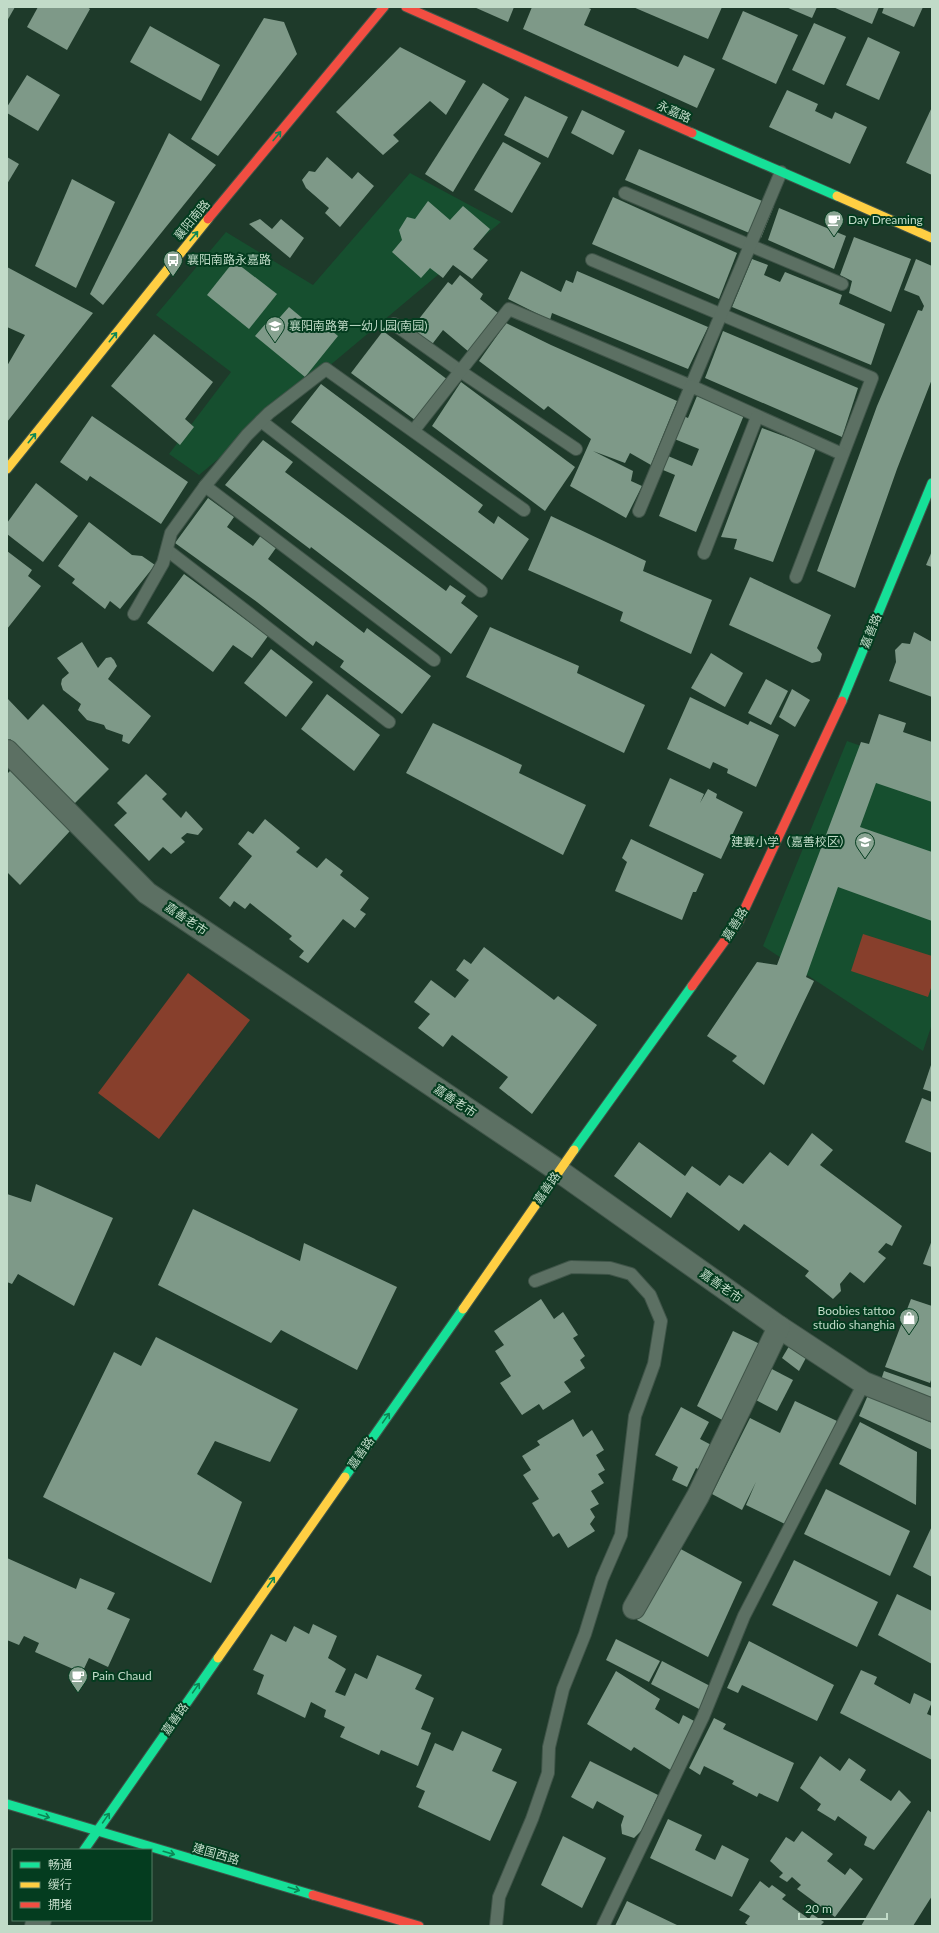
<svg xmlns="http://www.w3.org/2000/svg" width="939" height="1933" font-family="Lato,'Noto Sans SC',sans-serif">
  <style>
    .built { fill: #164f2f }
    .green { fill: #873f2c }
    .building { fill: #7e9988 }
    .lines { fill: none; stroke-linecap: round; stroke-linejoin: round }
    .lane-casing { stroke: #3f5448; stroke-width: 14 }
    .street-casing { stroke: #3f5448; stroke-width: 24 }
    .fast-casing { stroke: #3f5448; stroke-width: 11 }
    .slow-casing { stroke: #3f5448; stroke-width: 11 }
    .jam-casing { stroke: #3f5448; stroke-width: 11 }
    .lane { stroke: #5c7063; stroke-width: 12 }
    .street { stroke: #5c7063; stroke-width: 22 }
    .fast { stroke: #16e098; stroke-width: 9 }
    .slow { stroke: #ffcf43; stroke-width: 9 }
    .jam { stroke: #f24e42; stroke-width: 9 }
    .oneway { stroke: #0c8655 }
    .labels { text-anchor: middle; stroke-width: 4; stroke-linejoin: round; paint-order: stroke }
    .street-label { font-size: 12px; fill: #c1dbc8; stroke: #043c1f }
    .poi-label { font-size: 12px; fill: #c1dbc8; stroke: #043c1f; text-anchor: start }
  </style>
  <rect width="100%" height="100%" fill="#1e3a2a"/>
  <g class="built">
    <polygon points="410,173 501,222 199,475 169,454 231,372 156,315 226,232 313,285"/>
    <polygon points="847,741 932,771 932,1024 923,1051 763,946"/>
  </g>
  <g class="green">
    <polygon points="863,934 932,956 932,985 928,997 851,971"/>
    <polygon points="188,973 250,1020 159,1139 98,1093"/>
  </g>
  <g class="building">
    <polygon points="7,7 15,7 7,21"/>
    <polygon points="38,7 87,7 90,9 67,50 27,27"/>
    <polygon points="474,7 514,7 508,22"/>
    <polygon points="532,7 586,7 591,9 584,25 678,67 684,55 715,69 697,108 523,29"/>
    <polygon points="633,7 722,7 708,39"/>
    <polygon points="786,7 817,7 812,18"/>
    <polygon points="833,7 879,7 872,24"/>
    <polygon points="884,7 923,7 914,27 882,13"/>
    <polygon points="743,11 798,35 776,84 722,59"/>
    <polygon points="264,18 284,22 297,54 218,156 191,139"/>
    <polygon points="814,23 846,37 824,85 792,70"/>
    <polygon points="150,26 220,65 201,101 130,62"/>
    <polygon points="868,37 900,52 879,100 846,85"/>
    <polygon points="400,47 466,81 446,115 430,101 393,135 399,141 383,155 336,112"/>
    <polygon points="27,75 60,95 38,131 7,113 7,107"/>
    <polygon points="483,83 509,99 453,192 425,174"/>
    <polygon points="787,90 818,104 815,111 832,119 835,112 867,127 850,164 769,127"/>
    <polygon points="525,96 568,117 548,158 504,135"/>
    <polygon points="932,107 932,175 906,163"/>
    <polygon points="582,110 625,131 613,155 571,133"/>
    <polygon points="169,133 216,165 103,305 90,294"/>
    <polygon points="503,142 541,163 512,213 474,190"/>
    <polygon points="639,149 774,206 761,238 625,180"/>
    <polygon points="7,157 19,164 7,184"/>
    <polygon points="327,157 352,179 358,172 374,186 340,227 325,213 329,208 306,188 302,180 309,171 315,172"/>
    <polygon points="72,179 115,202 76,288 35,266"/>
    <polygon points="613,197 737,253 719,299 592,244"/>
    <polygon points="428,201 450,220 463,206 490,229 473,249 488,260 472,279 453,265 443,278 430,268 421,278 392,252 402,240 399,230 407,217 415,219"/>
    <polygon points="779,208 846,236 834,269 768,240"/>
    <polygon points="260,219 272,229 281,219 304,238 290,258 249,224"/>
    <polygon points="854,237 911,259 891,312 849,293 852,281 840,275"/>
    <polygon points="752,259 768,265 764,275 780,282 785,272 842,295 839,304 885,324 871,365 732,307"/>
    <polygon points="916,259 932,266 932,379 897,469 855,588 817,571 877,406 918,310 922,311 924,306 919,296 904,290"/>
    <polygon points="234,261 277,294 249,329 207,295"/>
    <polygon points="7,267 93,313 7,422 7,366 25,335 7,327"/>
    <polygon points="521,271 561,292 566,280 573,283 577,271 708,327 688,369 552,313 550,320 508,299"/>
    <polygon points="460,275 483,294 480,299 498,313 469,352 443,330 430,347 411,329 448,282 452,285"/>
    <polygon points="289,307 313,327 319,320 338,336 305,377 255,336 268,321 273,325"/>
    <polygon points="506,323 551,345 677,401 651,465 630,453 625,463 593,451 633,471 631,481 642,486 626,518 570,486 591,439 548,406 544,410 479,361"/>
    <polygon points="383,331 448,380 419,423 351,373"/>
    <polygon points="723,331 858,388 842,437 705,378"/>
    <polygon points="154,334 213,382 185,419 194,427 180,445 111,386"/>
    <polygon points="461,382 575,467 545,511 432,426"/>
    <polygon points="321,384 483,505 478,512 494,524 498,516 529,539 502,580 291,422"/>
    <polygon points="697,396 744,415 696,532 659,516 675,475 663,470 668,456 692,466 699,449 672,438 681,415 688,418"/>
    <polygon points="92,416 188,482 161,524 90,476 87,481 60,462"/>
    <polygon points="762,428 816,448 773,562 734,549 737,539 721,537"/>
    <polygon points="263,440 293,462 285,472 446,591 450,585 466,596 461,603 478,616 451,654 311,547 310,549 225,485"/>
    <polygon points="36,483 78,516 43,562 7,534 7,523"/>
    <polygon points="208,498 234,517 227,527 253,546 262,534 278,545 268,559 364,633 367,628 431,676 402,714 340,667 344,661 316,641 313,646 257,602 175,543"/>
    <polygon points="551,516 646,561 643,571 712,600 691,654 620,621 623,612 528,570"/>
    <polygon points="89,522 132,555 142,556 155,565 120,609 110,601 105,609 72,583 75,579 58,566"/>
    <polygon points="7,551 32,570 28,576 41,586 7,629"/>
    <polygon points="932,551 932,567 926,565"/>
    <polygon points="184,574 268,636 252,658 233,645 213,672 147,623"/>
    <polygon points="750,577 831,615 817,648 822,654 820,661 812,663 729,625"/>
    <polygon points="490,627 579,666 577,673 645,705 624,753 466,677"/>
    <polygon points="914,632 932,642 932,697 889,681 896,662 895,650 902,643 910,644"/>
    <polygon points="82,642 98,668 106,658 111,657 114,660 117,666 108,679 151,716 129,744 122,741 123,735 106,729 104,725 87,720 78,710 81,704 63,690 61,684 62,679 69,673 57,658"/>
    <polygon points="271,649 313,682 286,717 244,683"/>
    <polygon points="711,653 743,673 725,707 691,688"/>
    <polygon points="766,679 788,691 771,725 748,713"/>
    <polygon points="792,689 810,700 795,727 779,717"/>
    <polygon points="327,694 380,735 354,771 301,729"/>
    <polygon points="690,697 748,725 750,721 779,735 756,787 727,773 728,769 713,762 710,769 667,749"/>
    <polygon points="7,698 28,720 43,704 109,769 71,807 35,770 38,767 10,739 7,742"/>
    <polygon points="879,714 906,723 903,732 932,742 932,802 876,783 860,827 932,852 932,921 838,887 806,977 814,981 764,1085 732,1061 737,1056 707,1036 757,962 777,965 861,742 869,744"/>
    <polygon points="433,723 522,765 519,773 586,805 563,855 406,773"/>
    <polygon points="11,770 70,831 20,885 7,872 7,774"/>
    <polygon points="146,774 167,794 162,799 181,818 186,811 203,829 198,835 187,833 181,838 185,842 171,854 163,847 149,861 114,825 127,813 117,803"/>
    <polygon points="670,778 704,794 700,803 708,789 717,794 716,798 743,812 721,859 649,826"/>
    <polygon points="265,819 300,848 296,852 317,868 326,858 343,871 340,875 369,898 360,910 366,914 355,928 343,919 308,963 299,957 304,951 289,939 292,936 250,903 245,909 234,901 230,907 219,898 252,856 238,844 248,831 253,834"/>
    <polygon points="631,839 704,874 696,892 693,892 682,920 615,891 627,862 622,858"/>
    <polygon points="484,947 554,1000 558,996 597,1025 532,1114 499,1088 508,1077 452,1035 443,1047 418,1028 430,1014 414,1002 431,980 455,998 469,980 456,970 464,959 471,964"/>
    <polygon points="932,1062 932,1092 923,1089"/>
    <polygon points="922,1098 932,1102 932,1153 905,1142"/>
    <polygon points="812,1133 833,1150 820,1165 902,1226 892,1246 886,1243 878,1252 886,1258 864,1283 850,1272 840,1284 841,1291 833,1299 805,1276 809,1271 744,1224 739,1231 687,1192 671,1218 614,1176 639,1142 685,1176 692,1166 720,1186 729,1175 743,1184 770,1152 788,1166"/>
    <polygon points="36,1184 113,1218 74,1306 18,1274 12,1284 7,1282 7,1194 31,1202"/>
    <polygon points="193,1209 300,1261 304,1243 397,1287 357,1370 281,1330 271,1343 158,1285"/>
    <polygon points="932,1240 932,1267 923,1264"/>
    <polygon points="541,1299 554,1319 563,1312 578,1335 573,1338 585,1356 580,1360 585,1368 564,1382 571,1392 543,1410 539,1404 522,1415 500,1383 511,1376 495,1351 504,1345 494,1331"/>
    <polygon points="911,1299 932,1306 932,1377 930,1383 885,1367"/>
    <polygon points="733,1331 762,1345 724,1421 697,1406"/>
    <polygon points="156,1337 298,1409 270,1462 215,1441 197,1474 242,1502 211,1583 43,1497 114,1352 141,1366"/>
    <polygon points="791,1343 808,1354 799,1371 782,1358"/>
    <polygon points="768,1367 793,1380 777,1411 752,1398"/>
    <polygon points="884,1371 932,1388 932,1400 879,1386"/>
    <polygon points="868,1395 932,1423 932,1450 859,1416"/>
    <polygon points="795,1401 837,1421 789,1526 746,1505 756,1482 742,1510 712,1494 750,1418 780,1433"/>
    <polygon points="681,1407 709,1422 700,1439 717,1448 704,1472 696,1468 687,1487 672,1480 678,1467 655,1455"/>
    <polygon points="573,1419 583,1437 592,1430 604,1450 596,1455 605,1470 598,1474 604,1483 591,1491 599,1504 590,1509 595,1517 590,1524 595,1531 568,1548 559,1533 553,1537 532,1503 539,1499 523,1475 531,1470 522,1456 540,1445 537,1441"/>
    <polygon points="860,1422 917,1452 916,1505 839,1464"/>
    <polygon points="826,1489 910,1531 890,1576 804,1534"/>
    <polygon points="932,1526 932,1577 913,1567"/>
    <polygon points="675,1546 742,1582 708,1657 637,1620"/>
    <polygon points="7,1558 76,1589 80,1578 115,1593 107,1609 130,1619 108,1667 89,1658 82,1673 35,1652 39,1643 24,1636 19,1645 7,1640"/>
    <polygon points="794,1560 878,1602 857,1647 772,1605"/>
    <polygon points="897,1594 932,1611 932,1664 878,1635"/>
    <polygon points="313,1624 337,1636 328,1658 346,1669 335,1692 345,1696 355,1673 367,1679 377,1655 422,1675 415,1689 434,1698 421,1729 431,1733 418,1766 381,1750 379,1755 340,1737 345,1727 324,1717 326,1710 311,1702 305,1718 257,1694 264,1675 253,1670 271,1634 286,1642 294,1626 309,1634"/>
    <polygon points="616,1639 660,1661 649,1682 606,1660"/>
    <polygon points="749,1641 834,1685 817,1721 742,1685 738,1693 727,1688"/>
    <polygon points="662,1661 712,1687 701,1710 651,1684"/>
    <polygon points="861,1670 877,1677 874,1684 910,1704 914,1693 932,1702 927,1714 932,1716 932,1760 840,1713"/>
    <polygon points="616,1671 660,1699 655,1709 679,1724 683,1715 696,1722 672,1771 634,1747 631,1751 587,1724"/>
    <polygon points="714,1718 726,1724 723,1729 794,1763 778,1802 759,1793 757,1797 732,1784 734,1781 704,1766 700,1775 689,1768"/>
    <polygon points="462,1731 502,1749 492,1771 517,1782 490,1841 418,1807 425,1791 416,1787 435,1743 453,1751"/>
    <polygon points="820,1756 840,1771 849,1758 866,1770 860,1780 891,1801 899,1790 911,1802 874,1850 864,1845 867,1837 838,1816 835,1821 817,1810 821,1804 800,1788"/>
    <polygon points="590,1761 658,1795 642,1830 634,1838 622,1834 621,1825 624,1816 597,1801 593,1809 571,1797"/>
    <polygon points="928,1810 932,1813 932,1896 913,1926 861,1926"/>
    <polygon points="668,1819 702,1835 695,1850 715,1860 722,1845 749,1859 732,1897 650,1858"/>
    <polygon points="802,1831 833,1854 827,1861 845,1875 850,1868 863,1879 835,1917 797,1889 801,1885 792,1877 787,1882 779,1877 783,1873 770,1861 786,1837 794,1842"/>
    <polygon points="563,1836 606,1858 582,1908 541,1885"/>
    <polygon points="760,1881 769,1888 772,1885 786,1895 782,1899 809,1919 812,1914 824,1922 820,1926 749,1926 745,1923 750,1916 739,1910"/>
    <polygon points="627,1901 679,1926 615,1926"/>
  </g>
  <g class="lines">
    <g class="lane-casing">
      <g id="lane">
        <polyline points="625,193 842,284"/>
        <polyline points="592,260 872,378 796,577"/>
        <polyline points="394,324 460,371 576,449"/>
        <polyline points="261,421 481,591"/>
        <polyline points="414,430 509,309 691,386 781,172"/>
        <polyline points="205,486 434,660"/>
        <polyline points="639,511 691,386 842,454"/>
        <polyline points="167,550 389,722"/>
        <polyline points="704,553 757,417"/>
        <polyline points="134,614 163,563 171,533 205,486 247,435 269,413 326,369 524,510"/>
        <polyline points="496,1926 499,1897 532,1819 548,1773 549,1747 563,1689 585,1634 602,1579 621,1535 635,1416 654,1364 661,1321 650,1295 631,1274 610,1268 571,1267 535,1281"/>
        <polyline points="603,1926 703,1717 744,1616 864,1383"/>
      </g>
    </g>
    <g class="street-casing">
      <g id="street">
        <polyline points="7,751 147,893 559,1171 779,1327 864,1383 932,1410"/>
        <polyline points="634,1608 698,1496 779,1327"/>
        <polyline points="36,1926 40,1920"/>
      </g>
    </g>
    <g class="fast-casing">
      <g id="fast">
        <polyline points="692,133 837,196"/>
        <polyline points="842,701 932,483"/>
        <polyline points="574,1150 692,986"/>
        <polyline points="345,1477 463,1309"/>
        <polyline points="7,1804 313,1895"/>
        <polyline points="84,1850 218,1658"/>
      </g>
    </g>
    <g class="slow-casing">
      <g id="slow">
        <polyline points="837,196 932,238"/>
        <polyline points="7,469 208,219"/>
        <polyline points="463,1309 574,1150"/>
        <polyline points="218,1658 345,1477"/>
      </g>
    </g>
    <g class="jam-casing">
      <g id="jam">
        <polyline points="406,7 692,133"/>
        <polyline points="208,219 384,7"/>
        <polyline points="692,986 739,921 842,701"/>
        <polyline points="313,1895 419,1926"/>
      </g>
    </g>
    <use href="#lane" class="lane"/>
    <use href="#street" class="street"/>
    <use href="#fast" class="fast"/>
    <use href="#slow" class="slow"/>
    <use href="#jam" class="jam"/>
  </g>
  <defs><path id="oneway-shaft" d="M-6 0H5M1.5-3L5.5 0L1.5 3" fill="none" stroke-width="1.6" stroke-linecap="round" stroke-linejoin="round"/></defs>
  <g class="oneway">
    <use href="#oneway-shaft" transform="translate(277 136) rotate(-50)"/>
    <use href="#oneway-shaft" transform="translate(194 236) rotate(-50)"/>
    <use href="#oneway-shaft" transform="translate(113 337) rotate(-51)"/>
    <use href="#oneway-shaft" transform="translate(32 438) rotate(-51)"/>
    <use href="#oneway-shaft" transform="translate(386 1418) rotate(-55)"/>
    <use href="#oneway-shaft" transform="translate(271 1582) rotate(-55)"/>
    <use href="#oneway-shaft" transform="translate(196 1688) rotate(-55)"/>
    <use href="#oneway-shaft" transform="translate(44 1816) rotate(17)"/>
    <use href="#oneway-shaft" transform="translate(106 1818) rotate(-55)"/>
    <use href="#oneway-shaft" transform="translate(169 1853) rotate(16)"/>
    <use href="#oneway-shaft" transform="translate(294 1889) rotate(16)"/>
  </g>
  <defs>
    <g id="cafe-pin" transform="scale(1)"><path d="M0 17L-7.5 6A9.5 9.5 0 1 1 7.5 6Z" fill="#88a391" stroke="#043c1f"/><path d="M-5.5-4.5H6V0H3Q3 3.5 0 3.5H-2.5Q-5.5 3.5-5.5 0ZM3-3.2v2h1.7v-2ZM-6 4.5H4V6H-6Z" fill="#fff"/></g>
    <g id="bus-pin" transform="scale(1)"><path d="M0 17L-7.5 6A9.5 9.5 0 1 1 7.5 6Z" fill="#88a391" stroke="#043c1f"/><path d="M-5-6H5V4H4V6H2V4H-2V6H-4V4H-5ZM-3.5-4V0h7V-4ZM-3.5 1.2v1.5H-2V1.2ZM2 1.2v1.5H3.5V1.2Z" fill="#fff"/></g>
    <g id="school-pin" transform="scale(1)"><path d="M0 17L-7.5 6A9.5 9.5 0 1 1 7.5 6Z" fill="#88a391" stroke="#043c1f"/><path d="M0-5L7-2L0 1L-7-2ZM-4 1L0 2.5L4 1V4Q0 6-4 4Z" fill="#fff"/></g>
    <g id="shop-pin" transform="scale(1)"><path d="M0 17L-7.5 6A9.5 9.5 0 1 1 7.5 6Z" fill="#88a391" stroke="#043c1f"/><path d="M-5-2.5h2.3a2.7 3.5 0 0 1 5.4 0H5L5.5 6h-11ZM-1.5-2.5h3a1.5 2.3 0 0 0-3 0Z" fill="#fff"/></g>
  </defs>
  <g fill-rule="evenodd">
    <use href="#cafe-pin" x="834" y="220"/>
    <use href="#bus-pin" x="173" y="260"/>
    <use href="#school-pin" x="275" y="326"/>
    <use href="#school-pin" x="865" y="842"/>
    <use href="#shop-pin" x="909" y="1318"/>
    <use href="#cafe-pin" x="78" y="1676"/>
  </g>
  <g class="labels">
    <g class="street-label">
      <text transform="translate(674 112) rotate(24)" y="4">永嘉路</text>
      <text transform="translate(192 220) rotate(-50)" y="4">襄阳南路</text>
      <text transform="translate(871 631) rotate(-68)" y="4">嘉善路</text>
      <text transform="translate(186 919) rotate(34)" y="4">嘉善老市</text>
      <text transform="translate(735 924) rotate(-58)" y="4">嘉善路</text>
      <text transform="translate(455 1101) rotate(34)" y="4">嘉善老市</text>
      <text transform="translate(547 1188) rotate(-55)" y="4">嘉善路</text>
      <text transform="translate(721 1286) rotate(35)" y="4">嘉善老市</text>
      <text transform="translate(361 1453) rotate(-55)" y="4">嘉善路</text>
      <text transform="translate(175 1719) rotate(-55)" y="4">嘉善路</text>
      <text transform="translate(216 1854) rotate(16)" y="4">建国西路</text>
    </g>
    <g class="poi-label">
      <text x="848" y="224">Day Dreaming</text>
      <text x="187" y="264">襄阳南路永嘉路</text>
      <text x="289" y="330">襄阳南路第一幼儿园(南园)</text>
      <text x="851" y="846" text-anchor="end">建襄小学（嘉善校区）</text>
      <text x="895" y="1315" text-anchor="end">Boobies tattoo<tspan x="895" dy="14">studio shanghia</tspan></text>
      <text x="92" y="1680">Pain Chaud</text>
    </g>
  </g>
  <rect width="939" height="1933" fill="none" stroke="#c1dbc8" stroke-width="16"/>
  <rect x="12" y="1849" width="140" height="72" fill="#043c1f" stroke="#507c63"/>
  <rect x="20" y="1862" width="20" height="6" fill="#16e098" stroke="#507c63"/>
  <text x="48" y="1869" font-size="12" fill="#c1dbc8">畅通</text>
  <rect x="20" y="1882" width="20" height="6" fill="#ffcf43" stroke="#507c63"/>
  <text x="48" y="1889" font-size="12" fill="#c1dbc8">缓行</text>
  <rect x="20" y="1902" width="20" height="6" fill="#f24e42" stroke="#507c63"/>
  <text x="48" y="1909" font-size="12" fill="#c1dbc8">拥堵</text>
  <path d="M799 1913v6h88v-6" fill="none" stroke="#c1dbc8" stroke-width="2"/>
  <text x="805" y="1913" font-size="12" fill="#c1dbc8" stroke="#043c1f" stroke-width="3" paint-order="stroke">20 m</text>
</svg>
